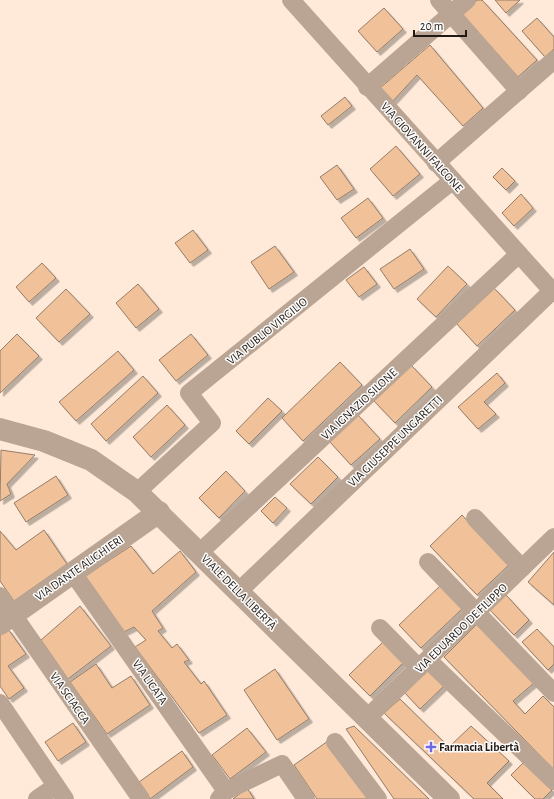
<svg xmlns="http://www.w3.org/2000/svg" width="554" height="799" font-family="'Alegreya Sans',sans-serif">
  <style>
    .building { fill: #f1c199; stroke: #937d6a; filter: url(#shadow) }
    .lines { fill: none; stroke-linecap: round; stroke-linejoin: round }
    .minor { stroke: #baa594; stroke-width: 18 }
    .tertiary { stroke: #baa594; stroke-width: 22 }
    .poi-dot { fill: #7069e3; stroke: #fcfcfc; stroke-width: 1.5 }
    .labels { text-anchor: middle; stroke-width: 3; stroke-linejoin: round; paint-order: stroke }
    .street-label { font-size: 12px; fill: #221912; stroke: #fcfcfc }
    .poi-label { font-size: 12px; font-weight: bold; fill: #221912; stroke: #fcfcfc; text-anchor: start }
  </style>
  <defs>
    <filter id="shadow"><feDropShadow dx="3.5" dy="3.5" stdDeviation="0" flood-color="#0004"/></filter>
  </defs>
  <rect width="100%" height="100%" fill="#ffeada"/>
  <g class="building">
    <polygon points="477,0 482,0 537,60 518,77 462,14"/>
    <polygon points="495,0 520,0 506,13"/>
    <polygon points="384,8 403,29 377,52 358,31"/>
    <polygon points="537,18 554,37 554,49 545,57 522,31"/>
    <polygon points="430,45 483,108 463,126 417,75 392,102 380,88"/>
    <polygon points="345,97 352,106 328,125 321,116"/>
    <polygon points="396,146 420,174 393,196 370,169"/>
    <polygon points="337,165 354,189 337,200 320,177"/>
    <polygon points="502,168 515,181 506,190 493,177"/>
    <polygon points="521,194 533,208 514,226 502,213"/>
    <polygon points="368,198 383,218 356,238 341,218"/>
    <polygon points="193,230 208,250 190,263 175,243"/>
    <polygon points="275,246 294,272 269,289 251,262"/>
    <polygon points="410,249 424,269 394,289 380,269"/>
    <polygon points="42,263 56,278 29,302 16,287"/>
    <polygon points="448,266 467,284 436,317 417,299"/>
    <polygon points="364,267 377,284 359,297 346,280"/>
    <polygon points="138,284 159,309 136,328 116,303"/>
    <polygon points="493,287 515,310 477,346 456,323"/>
    <polygon points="66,289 90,314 59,342 36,318"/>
    <polygon points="17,334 39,356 0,393 0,351"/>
    <polygon points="191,334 208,355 176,381 159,360"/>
    <polygon points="118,351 134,370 76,421 59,402"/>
    <polygon points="340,362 362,385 303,441 282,418"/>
    <polygon points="411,365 432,387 395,423 374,401"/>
    <polygon points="497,373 505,383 484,402 496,414 478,429 458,407"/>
    <polygon points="143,376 158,393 106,441 91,424"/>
    <polygon points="268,398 282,411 249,444 236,431"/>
    <polygon points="167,405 185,425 151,457 133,437"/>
    <polygon points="358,415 380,439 351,465 329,441"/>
    <polygon points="1,450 35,455 7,484 11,494 0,501"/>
    <polygon points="318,457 338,477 311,504 290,484"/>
    <polygon points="226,471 245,491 219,518 199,498"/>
    <polygon points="56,476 68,495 26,522 14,503"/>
    <polygon points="275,497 287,508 273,523 261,511"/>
    <polygon points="462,515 509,565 477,595 430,546"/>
    <polygon points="44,530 67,564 14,601 0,581 0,531 16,550"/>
    <polygon points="131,546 153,574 180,551 196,572 152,611 163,628 158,631 172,648 177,644 189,660 184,662 201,684 204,681 227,715 199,733 135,647 146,640 134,627 124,632 85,576"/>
    <polygon points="554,552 554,605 528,582"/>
    <polygon points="440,586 462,609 421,648 399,625"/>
    <polygon points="506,595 529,620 514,635 490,610"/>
    <polygon points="80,606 111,646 68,679 41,640"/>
    <polygon points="477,624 534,683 513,701 525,714 543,696 554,707 554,770 444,657"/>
    <polygon points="8,629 26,654 8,666 24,688 9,699 0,686 0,635"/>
    <polygon points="537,629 554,647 554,664 548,670 522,642"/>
    <polygon points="383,642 404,662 370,696 349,675"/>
    <polygon points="96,664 112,688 131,676 150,705 107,734 70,682"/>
    <polygon points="275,669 309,719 277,740 244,690"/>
    <polygon points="428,669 444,686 420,709 404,692"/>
    <polygon points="400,699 449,747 471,726 509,761 487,783 503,799 474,799 384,713"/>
    <polygon points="73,723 86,742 58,761 45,742"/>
    <polygon points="354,726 429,799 394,799 346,729"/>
    <polygon points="247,728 266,752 230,779 212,755"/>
    <polygon points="328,741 369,799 317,799 294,765"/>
    <polygon points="182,751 193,767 150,799 139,782"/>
    <polygon points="524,762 552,790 543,799 535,799 511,775"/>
    <polygon points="247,788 254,799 233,799"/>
  </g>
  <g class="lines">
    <g class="minor">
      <polyline points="291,0 554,293"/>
      <polyline points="439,0 519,91"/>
      <polyline points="367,87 467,0"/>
      <polyline points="436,163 554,60"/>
      <polyline points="137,492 212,423 189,393 452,181"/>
      <polyline points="475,518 522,568"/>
      <polyline points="199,553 519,254"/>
      <polyline points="428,562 554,693"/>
      <polyline points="73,573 226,791"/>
      <polyline points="239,591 552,291"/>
      <polyline points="0,596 141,799"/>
      <polyline points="380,628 419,668"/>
      <polyline points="428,660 554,781"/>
      <polyline points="0,703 65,799"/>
      <polyline points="367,718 554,537"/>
      <polyline points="335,742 378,799"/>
      <polyline points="37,799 56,786"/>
      <polyline points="219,799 226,791 282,764 306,799"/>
    </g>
    <g class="tertiary">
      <polyline points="0,429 44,441 91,460 137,492 449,799"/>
      <polyline points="0,624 159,512"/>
    </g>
  </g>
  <path class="poi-dot" d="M429 741h4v4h4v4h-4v4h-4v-4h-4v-4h4z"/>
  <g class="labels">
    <g class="street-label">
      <text transform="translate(422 147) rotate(48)" y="4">VIA GIOVANNI FALCONE</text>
      <text transform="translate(267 331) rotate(-39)" y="4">VIA PUBLIO VIRGILIO</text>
      <text transform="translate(359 404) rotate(-43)" y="4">VIA IGNAZIO SILONE</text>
      <text transform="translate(395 441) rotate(-44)" y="4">VIA GIUSEPPE UNGARETTI</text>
      <text transform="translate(79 568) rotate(-35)" y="4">VIA DANTE ALIGHIERI</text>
      <text transform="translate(239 592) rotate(45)" y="4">VIALE DELLA LIBERTÀ</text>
      <text transform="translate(461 628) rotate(-44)" y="4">VIA EDUARDO DE FILIPPO</text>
      <text transform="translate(150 682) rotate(55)" y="4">VIA LICATA</text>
      <text transform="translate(70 698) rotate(55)" y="4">VIA SCIACCA</text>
    </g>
    <g class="poi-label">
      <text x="439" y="751">Farmacia Libertà</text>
    </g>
  </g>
  <path d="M414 30v6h52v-6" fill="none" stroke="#221912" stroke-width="2"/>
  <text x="420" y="30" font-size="12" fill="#221912" stroke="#fcfcfc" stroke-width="3" paint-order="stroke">20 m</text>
</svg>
